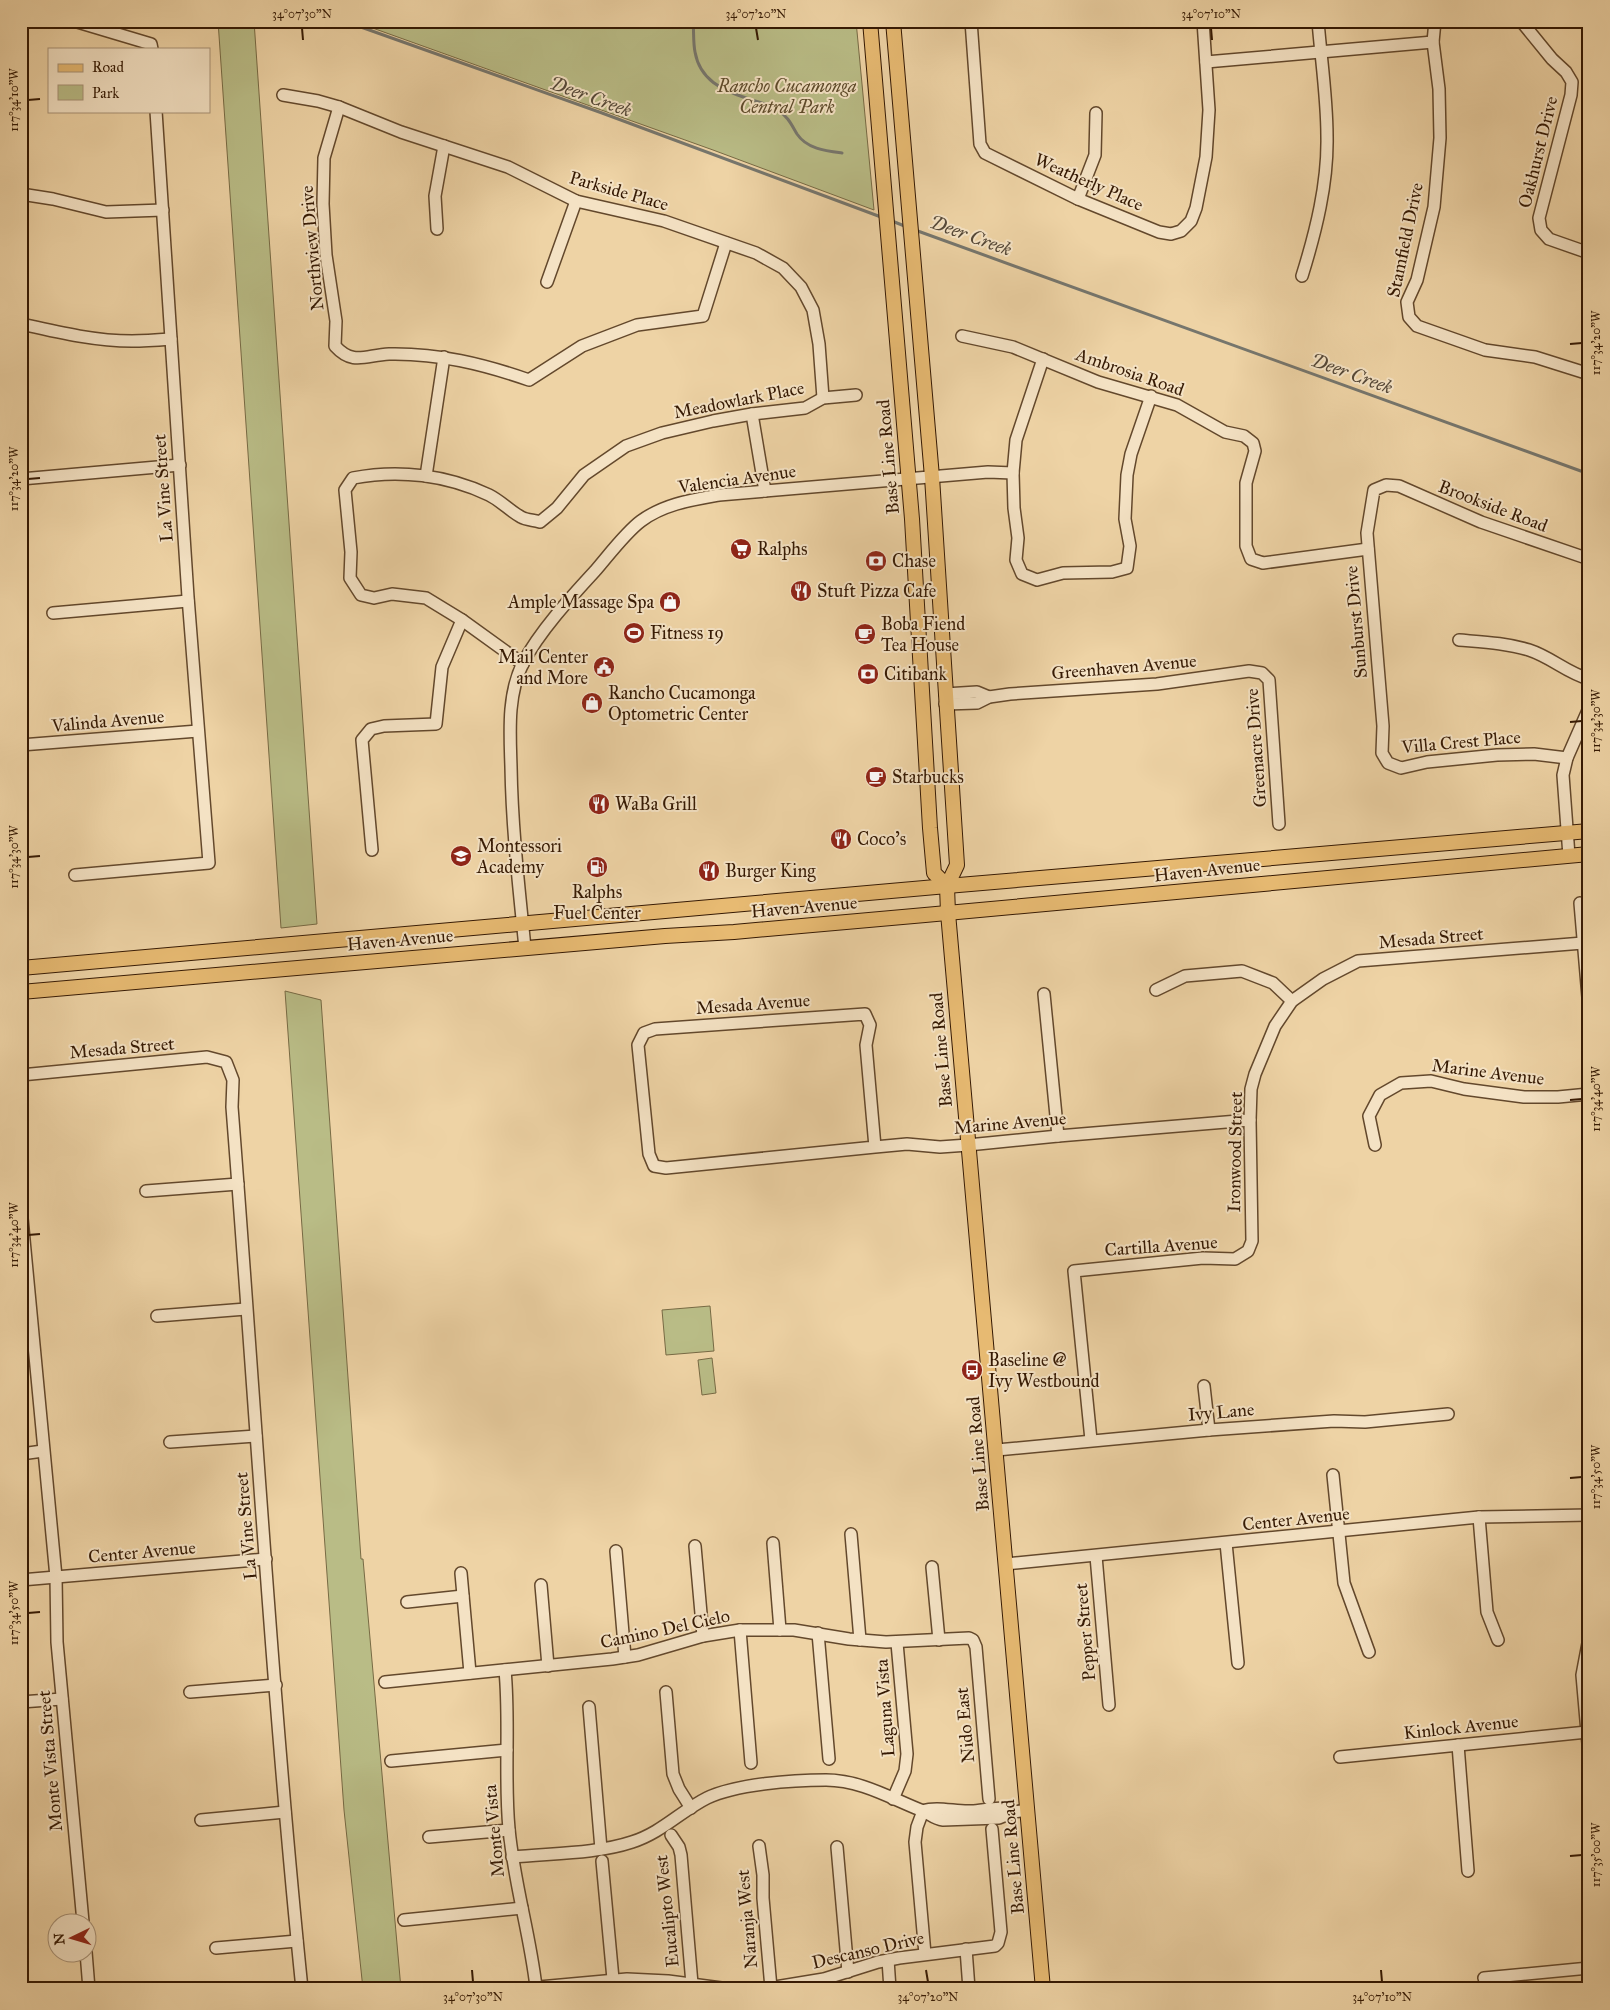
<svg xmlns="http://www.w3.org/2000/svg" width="1610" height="2010" font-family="'IM FELL Great Primer',serif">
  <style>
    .green { fill: #b9bc86; stroke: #776a44 }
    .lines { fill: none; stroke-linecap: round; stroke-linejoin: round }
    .stream { stroke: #76766d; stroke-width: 3 }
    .minor-casing { stroke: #63482c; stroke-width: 14 }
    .major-casing { stroke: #351903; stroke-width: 16 }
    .minor { stroke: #f4e2c4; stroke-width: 11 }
    .major { stroke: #e7ba72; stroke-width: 14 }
    .ticks { fill: none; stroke: #351903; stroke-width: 2 }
    .labels { text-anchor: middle; stroke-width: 4; stroke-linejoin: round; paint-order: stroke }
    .park-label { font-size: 18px; font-style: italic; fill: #5d4a2a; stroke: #f4e2c4 }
    .street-label { font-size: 18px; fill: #351903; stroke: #f4e2c4 }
    .poi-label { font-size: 18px; fill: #351903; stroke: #f4e2c4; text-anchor: start }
    .water-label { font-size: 19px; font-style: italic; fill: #554838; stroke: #f4e2c4 }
    .neatline { fill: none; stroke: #351903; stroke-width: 2 }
    .ticks-label { font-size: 12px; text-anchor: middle; fill: #351903 }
  </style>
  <rect width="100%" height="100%" fill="#eed3a5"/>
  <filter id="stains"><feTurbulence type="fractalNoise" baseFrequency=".004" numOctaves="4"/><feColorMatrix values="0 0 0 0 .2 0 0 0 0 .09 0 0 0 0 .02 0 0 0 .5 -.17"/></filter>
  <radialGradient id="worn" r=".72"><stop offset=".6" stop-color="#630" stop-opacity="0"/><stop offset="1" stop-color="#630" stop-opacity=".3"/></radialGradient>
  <g class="green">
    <polygon points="218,21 254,21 317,924 281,928"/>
    <polygon points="353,21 856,21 874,210 713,150"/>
    <polygon points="285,991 321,1000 361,1559 363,1559 401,1989 363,1989 344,1810"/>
    <polygon points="710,1306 714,1351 666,1355 662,1310"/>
    <polygon points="712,1358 716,1393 702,1395 698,1360"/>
  </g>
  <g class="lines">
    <g class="stream">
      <polyline points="344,21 602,113 881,217"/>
      <path d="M693,21C694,31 693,42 695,52C700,80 722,90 746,98C757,102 769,104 778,110C789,118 791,124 797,134C807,149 826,151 842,153"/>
      <polyline points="892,221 907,227"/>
      <polyline points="915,230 1589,474"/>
    </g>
    <g class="minor-casing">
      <g id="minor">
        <polyline points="74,21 151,44 152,49"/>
        <polyline points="971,21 980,144 985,153 1078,199 1159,232 1171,234 1181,231 1191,221 1196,208 1206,157 1209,110 1203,21"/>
        <polyline points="1435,21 1433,42 1439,89 1440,138 1434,207 1417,280 1407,302 1409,317 1417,326 1485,350 1535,357 1589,374"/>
        <polyline points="1521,21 1552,59 1566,72 1572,82 1571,95 1539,218 1541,230 1549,239 1589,253"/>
        <polyline points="1206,62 1433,42"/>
        <polyline points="283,95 318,101 339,107 401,132 508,167 576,201 664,221 756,253 783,268 801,287 813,310 819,344 823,398"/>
        <path d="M339,107L324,158L323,204L326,255L336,321L335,346C353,366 366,355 389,354C438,353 483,364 529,380L582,346L637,325L703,316L726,243"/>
        <polyline points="21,194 53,199 106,212 163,210"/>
        <polyline points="1078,199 1095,155 1096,113"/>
        <polyline points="437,229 435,196 444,146"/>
        <path d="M1302,276C1316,231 1328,183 1327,136C1327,98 1321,59 1318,21"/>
        <polyline points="547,282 576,201"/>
        <path d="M21,324C57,332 95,341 132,341C145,341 158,340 171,339"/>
        <polyline points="962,336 1013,347 1098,382 1177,405 1225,432 1244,436 1253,443 1255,451 1246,483 1246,546 1251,559 1263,563 1368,549"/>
        <polyline points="1043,359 1016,440 1013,473 1014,508 1018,538 1016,560 1022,574 1037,580 1063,573 1112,572 1127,568 1130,546 1125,519 1127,475 1131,454 1151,396"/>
        <polyline points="752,414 765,491"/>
        <polyline points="426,476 444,357"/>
        <polyline points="21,479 180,465"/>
        <polyline points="53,613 188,601"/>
        <path d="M1459,640C1482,642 1506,643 1529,650C1551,657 1567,673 1589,679"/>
        <path d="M523,664L462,620L426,598L392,594L374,598L361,595L350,578L351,552L345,490L353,478C399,469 447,475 489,495C501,501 510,511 521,517C526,520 534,520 540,522L557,508L584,475L626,446L662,433L713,421L752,414L805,408L823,398L856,395"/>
        <polyline points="945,694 977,692 989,697"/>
        <polyline points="945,704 977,703 989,697 1010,694 1157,684 1249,671 1262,673 1269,680 1279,824"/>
        <polyline points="21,745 198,731"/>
        <polyline points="1567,758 1534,754 1497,755 1427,762 1401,768 1388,763 1382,753 1383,726 1367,533 1374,490 1386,485 1399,486 1481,522 1589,559"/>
        <polyline points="372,850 362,740 371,729 384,726 436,724 442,667 462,620"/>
        <polyline points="1569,856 1563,775 1567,758 1589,708"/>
        <polyline points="75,875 209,863 188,597 156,111"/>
        <polyline points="1580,903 1589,1009"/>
        <path d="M525,948C519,888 512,828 511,767C510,733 507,695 523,663C539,632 571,597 595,571C608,556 626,532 641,521C664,504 691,500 719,495L988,472L1013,473"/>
        <polyline points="1156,990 1185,976 1242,971 1273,983 1292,1001"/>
        <polyline points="1044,994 1058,1136"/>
        <path d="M21,1075L207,1057L226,1062L233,1080L232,1107C255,1401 272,1696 302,1989"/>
        <polyline points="1375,1145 1369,1116 1380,1095 1401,1083 1431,1081 1464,1089 1524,1097 1558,1097 1589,1094"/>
        <polyline points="875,1147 866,1045 870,1025 865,1014 655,1029 644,1033 638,1045 649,1154 654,1166 666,1168 875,1147 907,1144 940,1147 968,1145 1058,1136 1250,1120"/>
        <polyline points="146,1191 238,1184"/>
        <polyline points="21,1208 56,1577 57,1642 83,1922"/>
        <polyline points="157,1316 246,1309"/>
        <polyline points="1204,1386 1209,1430"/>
        <polyline points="1091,1440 1074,1271 1203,1258 1235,1259 1248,1251 1252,1241 1250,1120 1251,1089 1255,1074 1275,1026 1292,1001 1323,979 1358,961 1583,943"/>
        <polyline points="170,1442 256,1436"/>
        <polyline points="997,1450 1209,1430 1334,1421 1365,1422 1448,1414"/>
        <polyline points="21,1454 43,1451"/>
        <polyline points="1333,1475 1344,1583 1369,1652"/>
        <polyline points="1479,1517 1487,1612 1498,1640"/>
        <polyline points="851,1534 860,1640"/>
        <polyline points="773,1543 780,1630"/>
        <polyline points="1226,1543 1238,1663"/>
        <polyline points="695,1546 703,1636"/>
        <polyline points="616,1551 625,1657"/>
        <polyline points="1096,1556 1109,1705"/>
        <polyline points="1006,1564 1479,1517 1589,1515"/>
        <polyline points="932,1567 939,1640"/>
        <polyline points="461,1573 470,1673"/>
        <polyline points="21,1580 266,1559"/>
        <polyline points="541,1585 548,1666"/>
        <polyline points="407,1602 463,1596"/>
        <polyline points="740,1630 751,1763"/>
        <polyline points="818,1633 829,1759"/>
        <polyline points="1589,1638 1582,1675 1589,1755"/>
        <path d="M505,1670C510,1723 504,1776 509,1829C514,1883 530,1934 536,1987"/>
        <polyline points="385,1682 612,1659 638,1655 703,1636 740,1630 794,1630 849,1639 886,1642 969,1638 973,1640 976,1647 989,1799"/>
        <polyline points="190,1692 276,1685"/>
        <polyline points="666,1692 673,1774 679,1789 691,1808"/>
        <polyline points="21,1702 62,1699"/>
        <polyline points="589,1707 601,1849"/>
        <polyline points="1458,1745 1468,1871"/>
        <polyline points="1340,1757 1587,1732"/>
        <polyline points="391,1761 507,1750"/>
        <polyline points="893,1799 905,1771 907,1754 897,1643"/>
        <polyline points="923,1811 917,1827 915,1842 925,1954"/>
        <path d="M923,1811C937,1806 956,1812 971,1811C984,1811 1002,1804 1014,1812"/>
        <polyline points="201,1820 285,1812"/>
        <polyline points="671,1835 679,1847 681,1855 692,1984"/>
        <polyline points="429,1837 509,1830"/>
        <polyline points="759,1846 763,1875 763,1898 771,1988"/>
        <polyline points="837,1847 848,1972"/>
        <path d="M512,1857C551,1853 596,1854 632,1842C661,1833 681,1811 707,1798C736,1784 793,1780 826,1780C861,1780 892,1799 923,1811C930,1814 934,1819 943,1820L999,1818L1014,1812L1027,1810"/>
        <polyline points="602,1861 613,1979"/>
        <polyline points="404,1920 522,1908"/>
        <polyline points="216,1948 297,1941"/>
        <polyline points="966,1949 969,1989"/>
        <polyline points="86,1952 89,1989"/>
        <polyline points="888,1960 890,1989"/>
        <polyline points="1484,1978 1589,1968"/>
        <polyline points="517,1989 627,1979 668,1981 729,1989"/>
        <polyline points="763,1989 824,1979 878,1962 899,1958 995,1946 998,1943 1001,1932 992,1829"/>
      </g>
    </g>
    <g class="major-casing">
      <g id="major">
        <polyline points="870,21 912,519 930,828 934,873 947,886"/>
        <polyline points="893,21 932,477 957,865 947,886 948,913 1043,1989"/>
        <polyline points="21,968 947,886 1589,831"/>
        <polyline points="21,992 665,936 734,932 925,915 1589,854"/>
      </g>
    </g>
    <use href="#minor" class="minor"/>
    <use href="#major" class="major"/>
  </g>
  <path class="ticks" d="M302,28L303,40M756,28L758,40M1211,28L1212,40M28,100L40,99M1570,344L1582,343M28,479L40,478M1570,722L1582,721M28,857L40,856M1570,1100L1582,1099M28,1235L40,1234M1570,1478L1582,1477M28,1613L40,1612M1570,1856L1582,1855M472,1970L473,1982M926,1970L928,1982M1381,1970L1382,1982"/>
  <defs>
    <g id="supermarket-disc" transform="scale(1.125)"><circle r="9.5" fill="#8f2418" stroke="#f4e2c4"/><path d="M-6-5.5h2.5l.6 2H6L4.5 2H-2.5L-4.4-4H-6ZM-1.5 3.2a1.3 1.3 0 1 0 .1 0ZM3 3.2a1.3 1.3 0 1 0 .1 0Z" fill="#fff"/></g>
    <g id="bank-disc" transform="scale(1.125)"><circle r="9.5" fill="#8f2418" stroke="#f4e2c4"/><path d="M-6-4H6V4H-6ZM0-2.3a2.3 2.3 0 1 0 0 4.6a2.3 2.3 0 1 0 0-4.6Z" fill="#fff"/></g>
    <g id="restaurant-disc" transform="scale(1.125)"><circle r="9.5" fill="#8f2418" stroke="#f4e2c4"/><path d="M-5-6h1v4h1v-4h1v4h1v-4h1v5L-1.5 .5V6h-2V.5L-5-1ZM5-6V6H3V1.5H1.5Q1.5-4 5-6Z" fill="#fff"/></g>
    <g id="shop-disc" transform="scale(1.125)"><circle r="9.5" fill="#8f2418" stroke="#f4e2c4"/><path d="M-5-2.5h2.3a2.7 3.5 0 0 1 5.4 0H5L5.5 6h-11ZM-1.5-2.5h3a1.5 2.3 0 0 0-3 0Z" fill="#fff"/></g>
    <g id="stadium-disc" transform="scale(1.125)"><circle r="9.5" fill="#8f2418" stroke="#f4e2c4"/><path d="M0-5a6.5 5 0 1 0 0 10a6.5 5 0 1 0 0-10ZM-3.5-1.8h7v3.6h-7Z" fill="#fff"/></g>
    <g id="cafe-disc" transform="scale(1.125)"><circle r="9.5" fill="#8f2418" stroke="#f4e2c4"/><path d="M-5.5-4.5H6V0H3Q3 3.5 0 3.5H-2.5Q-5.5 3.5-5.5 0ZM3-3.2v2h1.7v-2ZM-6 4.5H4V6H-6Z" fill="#fff"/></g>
    <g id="civic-disc" transform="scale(1.125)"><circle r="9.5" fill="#8f2418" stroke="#f4e2c4"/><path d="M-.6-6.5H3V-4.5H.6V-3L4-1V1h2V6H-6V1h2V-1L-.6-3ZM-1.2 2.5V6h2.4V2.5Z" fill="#fff"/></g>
    <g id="school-disc" transform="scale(1.125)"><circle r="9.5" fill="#8f2418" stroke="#f4e2c4"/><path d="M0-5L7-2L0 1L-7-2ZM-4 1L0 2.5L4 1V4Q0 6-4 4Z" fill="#fff"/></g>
    <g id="fuel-disc" transform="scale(1.125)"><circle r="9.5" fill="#8f2418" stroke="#f4e2c4"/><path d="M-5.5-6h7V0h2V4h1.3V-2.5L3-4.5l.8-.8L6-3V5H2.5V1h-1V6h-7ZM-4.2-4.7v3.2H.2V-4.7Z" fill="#fff"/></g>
    <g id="bus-disc" transform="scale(1.125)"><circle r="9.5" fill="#8f2418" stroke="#f4e2c4"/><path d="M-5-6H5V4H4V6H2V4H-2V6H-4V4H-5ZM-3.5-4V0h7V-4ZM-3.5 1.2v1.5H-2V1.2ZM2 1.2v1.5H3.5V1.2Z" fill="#fff"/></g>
  </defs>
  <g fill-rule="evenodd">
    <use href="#supermarket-disc" x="741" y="549"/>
    <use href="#bank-disc" x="876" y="561"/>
    <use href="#restaurant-disc" x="801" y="591"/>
    <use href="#shop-disc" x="670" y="602"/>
    <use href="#stadium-disc" x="634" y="633"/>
    <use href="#cafe-disc" x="865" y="634"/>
    <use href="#civic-disc" x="604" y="667"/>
    <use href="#bank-disc" x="868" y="674"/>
    <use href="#shop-disc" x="592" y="703"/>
    <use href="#cafe-disc" x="876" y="777"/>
    <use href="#restaurant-disc" x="599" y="804"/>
    <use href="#restaurant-disc" x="841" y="839"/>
    <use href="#school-disc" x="461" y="856"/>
    <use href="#fuel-disc" x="597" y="867"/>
    <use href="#restaurant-disc" x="709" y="871"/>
    <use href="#bus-disc" x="972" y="1370"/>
  </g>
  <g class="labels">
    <g class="park-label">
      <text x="787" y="92">Rancho Cucamonga<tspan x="787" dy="21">Central Park</tspan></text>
    </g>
    <g class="street-label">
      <text transform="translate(1538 152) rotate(-76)" y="6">Oakhurst Drive</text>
      <text transform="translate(1089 182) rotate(24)" y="6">Weatherly Place</text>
      <text transform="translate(619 191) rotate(16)" y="6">Parkside Place</text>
      <text transform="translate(1405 240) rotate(-78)" y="6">Stamfield Drive</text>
      <text transform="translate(312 248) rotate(-95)" y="6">Northview Drive</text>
      <text transform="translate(1130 372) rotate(19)" y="6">Ambrosia Road</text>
      <text transform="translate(739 400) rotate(-11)" y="6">Meadowlark Place</text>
      <text transform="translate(888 457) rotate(-95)" y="6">Base Line Road</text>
      <text transform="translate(737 479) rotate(-8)" y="6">Valencia Avenue</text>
      <text transform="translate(163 488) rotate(-94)" y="6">La Vine Street</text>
      <text transform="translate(1493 506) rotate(21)" y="6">Brookside Road</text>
      <text transform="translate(1356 622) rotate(-95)" y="6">Sunburst Drive</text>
      <text transform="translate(1124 667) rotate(-5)" y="6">Greenhaven Avenue</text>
      <text transform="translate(108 721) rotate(-5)" y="6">Valinda Avenue</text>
      <text transform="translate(1461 742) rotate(-5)" y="6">Villa Crest Place</text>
      <text transform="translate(1256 748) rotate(-94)" y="6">Greenacre Drive</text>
      <text transform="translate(1207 870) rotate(-6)" y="6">Haven Avenue</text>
      <text transform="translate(804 907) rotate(-5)" y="6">Haven Avenue</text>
      <text transform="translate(1431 938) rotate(-5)" y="6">Mesada Street</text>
      <text transform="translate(400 940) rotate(-5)" y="6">Haven Avenue</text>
      <text transform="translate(753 1004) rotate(-4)" y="6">Mesada Avenue</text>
      <text transform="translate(122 1048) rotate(-5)" y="6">Mesada Street</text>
      <text transform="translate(941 1050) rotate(-95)" y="6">Base Line Road</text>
      <text transform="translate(1488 1072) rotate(7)" y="6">Marine Avenue</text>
      <text transform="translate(1010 1123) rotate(-5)" y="6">Marine Avenue</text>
      <text transform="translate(1235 1152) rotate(-89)" y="6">Ironwood Street</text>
      <text transform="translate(1161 1246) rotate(-4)" y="6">Cartilla Avenue</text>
      <text transform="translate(1221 1412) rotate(-5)" y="6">Ivy Lane</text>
      <text transform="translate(978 1454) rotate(-95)" y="6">Base Line Road</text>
      <text transform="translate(1296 1519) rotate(-6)" y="6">Center Avenue</text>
      <text transform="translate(246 1526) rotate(-95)" y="6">La Vine Street</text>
      <text transform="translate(142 1552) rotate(-5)" y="6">Center Avenue</text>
      <text transform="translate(665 1629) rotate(-12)" y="6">Camino Del Cielo</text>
      <text transform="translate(1085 1632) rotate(-95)" y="6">Pepper Street</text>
      <text transform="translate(885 1708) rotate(-94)" y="6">Laguna Vista</text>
      <text transform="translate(965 1725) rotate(-95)" y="6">Nido East</text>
      <text transform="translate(1461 1727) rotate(-6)" y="6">Kinlock Avenue</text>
      <text transform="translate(50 1761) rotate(-95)" y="6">Monte Vista Street</text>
      <text transform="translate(494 1831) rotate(-95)" y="6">Monte Vista</text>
      <text transform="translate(1013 1857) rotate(-95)" y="6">Base Line Road</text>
      <text transform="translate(667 1911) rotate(-96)" y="6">Eucalipto West</text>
      <text transform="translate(747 1919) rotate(-95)" y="6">Naranja West</text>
      <text transform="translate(868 1950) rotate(-13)" y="6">Descanso Drive</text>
    </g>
    <g class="poi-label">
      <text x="757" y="555">Ralphs</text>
      <text x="892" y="567">Chase</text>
      <text x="817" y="597">Stuft Pizza Cafe</text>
      <text x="654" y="608" text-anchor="end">Ample Massage Spa</text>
      <text x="881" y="630">Boba Fiend<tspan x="881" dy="21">Tea House</tspan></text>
      <text x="650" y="639">Fitness 19</text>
      <text x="588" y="663" text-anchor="end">Mail Center<tspan x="588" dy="21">and More</tspan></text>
      <text x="884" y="680">Citibank</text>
      <text x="608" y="699">Rancho Cucamonga<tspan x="608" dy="21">Optometric Center</tspan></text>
      <text x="892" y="783">Starbucks</text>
      <text x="615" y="810">WaBa Grill</text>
      <text x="857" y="845">Coco's</text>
      <text x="477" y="852">Montessori<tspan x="477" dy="21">Academy</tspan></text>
      <text x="725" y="877">Burger King</text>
      <text x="597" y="898" text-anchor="middle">Ralphs<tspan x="597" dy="21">Fuel Center</tspan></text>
      <text x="988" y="1366">Baseline @<tspan x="988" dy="21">Ivy Westbound</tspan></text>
    </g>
    <g class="water-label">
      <text transform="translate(591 96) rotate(20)" y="7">Deer Creek</text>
      <text transform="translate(971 235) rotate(20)" y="7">Deer Creek</text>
      <text transform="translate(1352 373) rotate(20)" y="7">Deer Creek</text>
    </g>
  </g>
  <rect width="1610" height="2010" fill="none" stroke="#eed3a5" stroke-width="55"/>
  <rect x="48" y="48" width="162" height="65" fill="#f4e2c4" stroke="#a89277"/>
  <rect x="58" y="64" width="25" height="8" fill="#e7ba72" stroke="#a89277"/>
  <text x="92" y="72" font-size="15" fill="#351903">Road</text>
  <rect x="58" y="85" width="25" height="15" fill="#b9bc86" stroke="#a89277"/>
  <text x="92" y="98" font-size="15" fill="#351903">Park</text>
  <g transform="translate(72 1938) rotate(265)"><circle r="24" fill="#f4e2c4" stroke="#a89277"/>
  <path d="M0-4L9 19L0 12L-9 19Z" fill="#8f2418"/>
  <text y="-8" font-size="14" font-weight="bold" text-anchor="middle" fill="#351903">N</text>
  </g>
  <rect x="28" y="28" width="1554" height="1954" class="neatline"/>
  <g class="ticks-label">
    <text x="302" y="18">34°07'30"N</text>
    <text x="756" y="18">34°07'20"N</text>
    <text x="1211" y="18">34°07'10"N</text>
    <text transform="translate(14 100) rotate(-90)" y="4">117°34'10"W</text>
    <text transform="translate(1596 343) rotate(-90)" y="4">117°34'20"W</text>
    <text transform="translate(14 479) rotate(-90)" y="4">117°34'20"W</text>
    <text transform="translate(1596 721) rotate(-90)" y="4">117°34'30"W</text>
    <text transform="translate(14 857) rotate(-90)" y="4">117°34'30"W</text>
    <text transform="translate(1596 1099) rotate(-90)" y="4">117°34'40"W</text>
    <text transform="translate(14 1235) rotate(-90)" y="4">117°34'40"W</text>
    <text transform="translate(1596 1477) rotate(-90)" y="4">117°34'50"W</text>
    <text transform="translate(14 1613) rotate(-90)" y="4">117°34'50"W</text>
    <text transform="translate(1596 1855) rotate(-90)" y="4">117°35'00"W</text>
    <text x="473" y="2001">34°07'30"N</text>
    <text x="928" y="2001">34°07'20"N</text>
    <text x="1382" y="2001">34°07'10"N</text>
  </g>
  <rect width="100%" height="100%" filter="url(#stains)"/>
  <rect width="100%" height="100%" fill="url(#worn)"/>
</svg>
